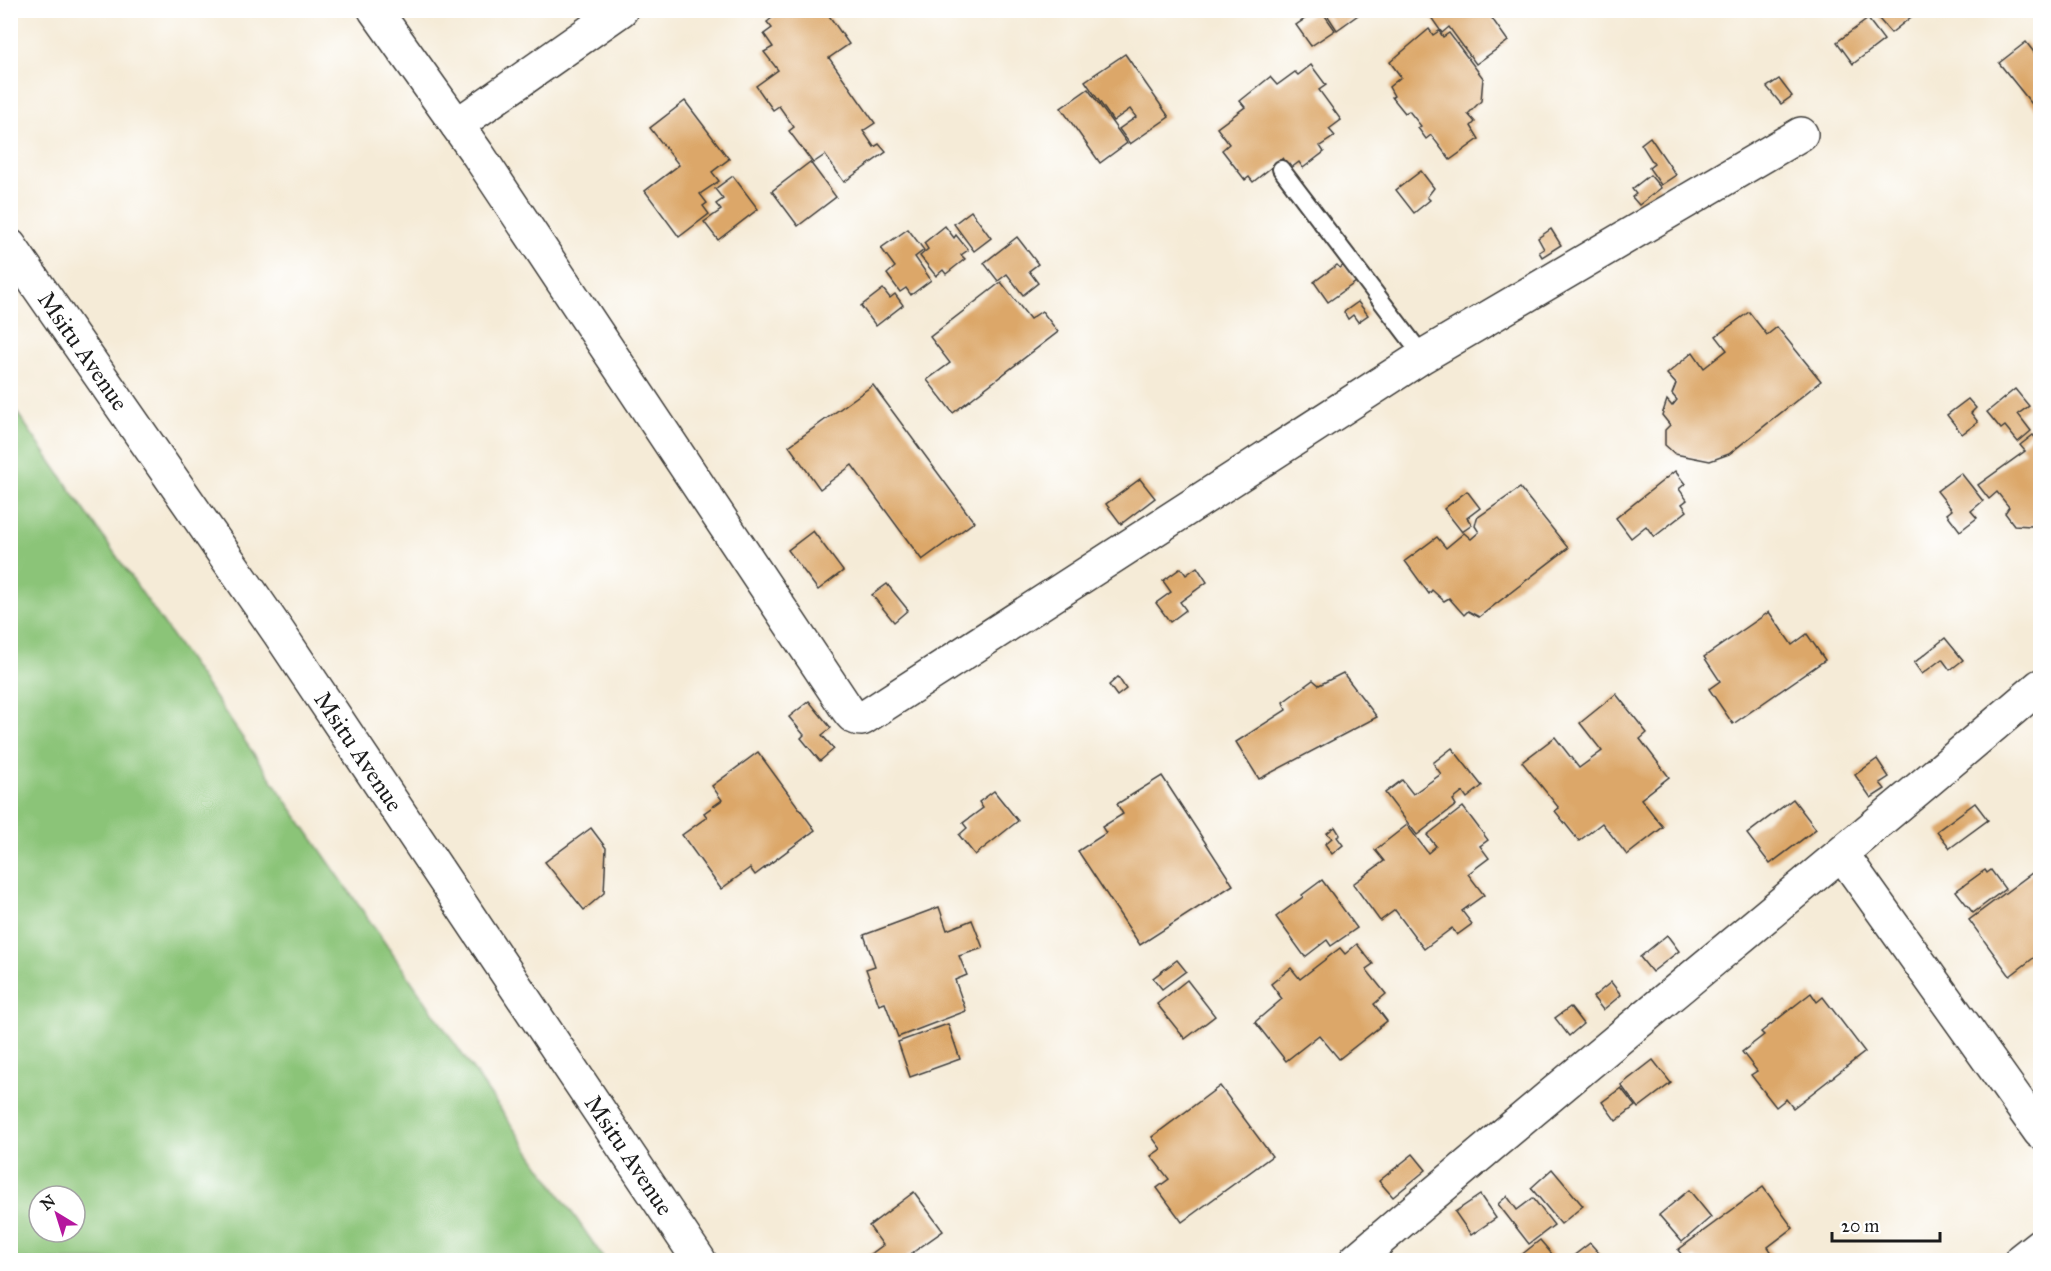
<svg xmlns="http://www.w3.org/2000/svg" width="2051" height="1271" font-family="'IM FELL Great Primer',serif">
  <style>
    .green { fill: #8bc478; stroke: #54704a; stroke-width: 1.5; fill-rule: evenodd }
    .building { fill: #dca769 }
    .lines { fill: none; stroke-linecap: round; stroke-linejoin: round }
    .lane-casing { stroke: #3d3b38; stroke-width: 20 }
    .street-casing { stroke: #3d3b38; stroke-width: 36 }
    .lane { stroke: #fff; stroke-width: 16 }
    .street { stroke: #fff; stroke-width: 33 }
    .labels { text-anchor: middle; stroke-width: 4.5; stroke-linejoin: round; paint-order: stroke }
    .street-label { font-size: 24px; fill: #1c1c1c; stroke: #fff }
  </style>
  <rect width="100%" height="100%" fill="#fff"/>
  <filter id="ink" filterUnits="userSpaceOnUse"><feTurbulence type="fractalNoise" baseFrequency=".0167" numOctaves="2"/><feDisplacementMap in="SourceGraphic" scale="12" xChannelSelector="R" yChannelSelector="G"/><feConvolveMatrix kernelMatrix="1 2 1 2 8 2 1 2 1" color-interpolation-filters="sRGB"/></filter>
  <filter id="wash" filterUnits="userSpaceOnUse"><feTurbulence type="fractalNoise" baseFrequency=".008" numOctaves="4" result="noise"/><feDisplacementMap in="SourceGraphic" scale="24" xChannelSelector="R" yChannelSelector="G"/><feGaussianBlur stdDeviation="1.35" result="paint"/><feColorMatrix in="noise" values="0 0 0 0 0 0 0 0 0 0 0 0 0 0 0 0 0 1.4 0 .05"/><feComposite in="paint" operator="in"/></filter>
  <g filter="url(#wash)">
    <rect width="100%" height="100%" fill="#f5ebd7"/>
    <path class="green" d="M10,404H11L605,1260H11ZM39,1196H75V1232H39Z"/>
    <g id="blocks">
      <g class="building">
        <polygon points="782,10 825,10 849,44 829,58 875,123 863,131 874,147 879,144 886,152 844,182 825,155 813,163 789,131 794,127 779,106 773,110 756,86 778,70 764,52 773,47 764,34 772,28 767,22"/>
        <polygon points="1318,10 1321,10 1335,30 1311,46 1296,25"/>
        <polygon points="1324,10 1365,10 1337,30"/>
        <polygon points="1426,10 1486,10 1508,41 1476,64 1449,27 1442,33"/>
        <polygon points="1889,10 1914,10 1916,13 1891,33 1879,19"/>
        <polygon points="1868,19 1884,40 1853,64 1837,42"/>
        <polygon points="1429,29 1433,35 1439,31 1443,37 1449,33 1483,78 1481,101 1468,114 1475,122 1471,126 1479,139 1450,160 1431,135 1426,139 1418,128 1421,126 1409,111 1405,113 1392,97 1394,96 1389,87 1401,77 1390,62"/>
        <polygon points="2026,42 2040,60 2040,114 1999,63"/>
        <polygon points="1125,54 1169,117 1130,144 1119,129 1136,117 1130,109 1113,121 1085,81"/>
        <polygon points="1311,65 1326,85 1319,90 1341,120 1329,129 1335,136 1320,146 1324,152 1303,168 1299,162 1291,168 1283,158 1253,182 1249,177 1245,180 1222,150 1229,144 1217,128 1245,107 1240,101 1270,77 1277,85 1295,72 1298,75"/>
        <polygon points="1779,79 1792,96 1781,104 1767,87"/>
        <polygon points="1088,89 1127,143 1100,163 1061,108"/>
        <polygon points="685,101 729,159 712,172 719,181 700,194 707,203 703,206 709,214 679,237 645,191 679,165 650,128"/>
        <polygon points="1650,137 1676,175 1661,185 1649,168 1654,164 1641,144"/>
        <polygon points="810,162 836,197 798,226 772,191"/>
        <polygon points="1421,171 1434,188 1427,197 1430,200 1414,213 1396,190"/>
        <polygon points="1650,175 1661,188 1639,205 1632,197 1636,194 1632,189"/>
        <polygon points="733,176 758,209 718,240 704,222 721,210 716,204 723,199 715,189"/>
        <polygon points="971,211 991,238 974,251 954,224"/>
        <polygon points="945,226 954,238 956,235 968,250 961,255 965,259 946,274 943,270 936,276 920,256 928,249 924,243"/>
        <polygon points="908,229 924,250 915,257 931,280 911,295 906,288 900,292 887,274 895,267 881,248"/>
        <polygon points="1551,229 1561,245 1542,257 1539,252 1544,249 1538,238"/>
        <polygon points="1017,237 1038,264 1029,271 1038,283 1023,295 1007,274 998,281 984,263"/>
        <polygon points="1337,265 1340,268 1344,265 1356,282 1328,302 1314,282"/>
        <polygon points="1001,282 1030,319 1042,311 1058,332 953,413 927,380 950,363 930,337"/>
        <polygon points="883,289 890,298 895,294 903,305 876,326 861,306"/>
        <polygon points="1358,302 1368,315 1358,322 1353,315 1348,319 1344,312"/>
        <polygon points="1749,312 1767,335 1777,327 1821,381 1729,454 1710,461 1675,454 1665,445 1665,430 1670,425 1662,415 1667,400 1672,406 1677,400 1672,394 1676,384 1667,374 1693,352 1704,368 1727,350 1716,336"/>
        <polygon points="873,385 974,522 922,560 852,465 820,489 789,446"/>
        <polygon points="2015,389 2029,406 2018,414 2031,431 2018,442 2005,426 2001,429 1987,412"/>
        <polygon points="1968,399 1976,408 1971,413 1978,422 1962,434 1947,415"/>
        <polygon points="2033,435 2040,443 2040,518 2031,526 2014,525 2005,513 2009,507 1997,492 1989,499 1978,485 2025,451 2020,445"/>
        <polygon points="1675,471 1685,484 1679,489 1687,500 1682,504 1687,511 1654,537 1646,526 1631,538 1616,518"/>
        <polygon points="1961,473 1983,501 1971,511 1977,518 1960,531 1947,514 1952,510 1937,491"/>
        <polygon points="1140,479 1155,498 1121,524 1106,504"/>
        <polygon points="1520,488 1568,548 1479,617 1468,611 1464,615 1449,598 1444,601 1432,590 1429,594 1405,561 1437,537 1446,548 1464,533 1471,539 1479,532 1475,526 1477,518"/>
        <polygon points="1467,491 1480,508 1467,518 1472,525 1462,532 1444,509"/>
        <polygon points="813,531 843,571 818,590 788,550"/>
        <polygon points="1197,567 1207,582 1180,602 1186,610 1170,622 1156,603 1171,592 1163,581 1181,568 1186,575"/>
        <polygon points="887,584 908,610 894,622 872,595"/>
        <polygon points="1769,612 1792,645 1807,634 1825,660 1733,724 1709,689 1720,681 1704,657"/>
        <polygon points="1945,638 1963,660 1950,670 1942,659 1922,674 1914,663"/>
        <polygon points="1343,673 1377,717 1259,779 1236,742 1286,710 1283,702 1313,680 1319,685"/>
        <polygon points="1118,677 1126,689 1117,696 1109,685"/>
        <polygon points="1616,694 1647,733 1640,739 1669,777 1641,799 1663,827 1627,855 1602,823 1579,841 1555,811 1559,808 1522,762 1555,737 1579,768 1602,751 1580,723"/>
        <polygon points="809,701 831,728 822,735 834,749 820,761 801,738 804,735 789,717"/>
        <polygon points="1452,748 1482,786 1467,798 1463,792 1453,800 1456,805 1417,835 1385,793 1402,780 1413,794 1441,774 1433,763"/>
        <polygon points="758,752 815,830 755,875 750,868 721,889 682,835 707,817 704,813 722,800 712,786"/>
        <polygon points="1877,759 1889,777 1880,783 1885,789 1871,798 1855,775"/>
        <polygon points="1162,776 1233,885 1140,945 1078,851 1106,833 1102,827 1123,814 1117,804"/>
        <polygon points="994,791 1018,821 975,855 959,835 967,828 963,823 983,808 979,802"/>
        <polygon points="1793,799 1816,829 1770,864 1747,834"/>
        <polygon points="1975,803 1988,820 1950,848 1937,831"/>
        <polygon points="1463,807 1488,840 1480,846 1489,858 1468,874 1484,895 1462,911 1472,924 1457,935 1452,928 1424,949 1395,910 1380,921 1353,884 1384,861 1375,850 1407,825 1428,853 1436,846 1427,835"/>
        <polygon points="1335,827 1340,835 1337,837 1343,845 1332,854 1325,844 1332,838 1327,833"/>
        <polygon points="591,828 606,848 604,893 584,910 545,862"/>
        <polygon points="2040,867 2040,953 2010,976 1969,920"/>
        <polygon points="1985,870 1987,873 1991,870 2005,889 1973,913 1956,891"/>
        <polygon points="1322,880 1357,928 1331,946 1327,940 1305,957 1276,917 1303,897 1302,895"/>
        <polygon points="939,907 947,930 972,920 983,948 959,956 967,975 955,980 966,1011 898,1037 885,1003 879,1005 866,969 875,966 864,935"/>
        <polygon points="1667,935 1679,951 1652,972 1640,957"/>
        <polygon points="1357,944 1373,964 1366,969 1386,994 1374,1004 1387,1021 1339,1059 1319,1035 1286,1061 1255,1022 1282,999 1271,984 1291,968 1300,979 1340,948 1345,954"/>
        <polygon points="1177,960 1186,971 1162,989 1153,978"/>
        <polygon points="1187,980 1215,1016 1185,1039 1157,1004"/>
        <polygon points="1611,982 1621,995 1603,1010 1593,997"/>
        <polygon points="1811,993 1817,1002 1823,997 1865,1052 1793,1108 1786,1099 1776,1107 1751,1075 1757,1071 1742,1052 1764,1035 1761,1032"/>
        <polygon points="1570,1007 1583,1024 1569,1036 1555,1018"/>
        <polygon points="948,1024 960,1059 910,1077 898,1042"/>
        <polygon points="1653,1060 1671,1083 1638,1108 1621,1085"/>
        <polygon points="1220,1086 1272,1156 1182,1222 1157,1188 1169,1179 1151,1156 1161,1149 1152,1137"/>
        <polygon points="1621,1088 1635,1106 1616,1121 1602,1102"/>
        <polygon points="1413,1154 1426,1170 1393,1197 1379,1181"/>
        <polygon points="1552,1169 1583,1206 1561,1224 1531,1188"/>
        <polygon points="1763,1187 1793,1228 1768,1247 1777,1260 1697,1260 1695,1257 1690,1260 1686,1260 1678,1250"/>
        <polygon points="1689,1190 1711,1217 1682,1242 1659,1215"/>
        <polygon points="914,1192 943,1231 902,1260 863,1260 883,1245 869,1226"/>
        <polygon points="1480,1195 1496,1218 1471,1235 1455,1212"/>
        <polygon points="1507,1196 1517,1210 1533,1198 1554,1225 1529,1244 1498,1204"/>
        <polygon points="1540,1240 1557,1260 1515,1260"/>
        <polygon points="1590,1243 1605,1260 1568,1260"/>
      </g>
    </g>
  </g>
  <g filter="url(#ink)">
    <use href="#blocks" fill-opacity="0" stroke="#3d3b38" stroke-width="1.5"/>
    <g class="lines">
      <g class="lane-casing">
        <polyline id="lane" points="1281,169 1423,356"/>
      </g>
      <g class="street-casing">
        <g id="street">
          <path d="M375,10L479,156L845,706C850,713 853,719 862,719L1423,356L1801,134"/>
          <polyline points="457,125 621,10"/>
          <path id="s1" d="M10,246L279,633L699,1260"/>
          <polyline points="1842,854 2040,1132"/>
          <path d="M1356,1260C1582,1066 1814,879 2040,686"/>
          <polyline points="2021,1260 2040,1245"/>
        </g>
      </g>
      <use href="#lane" class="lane"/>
      <use href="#street" class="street"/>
    </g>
  </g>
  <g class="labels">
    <g class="street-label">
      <text dy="8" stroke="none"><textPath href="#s1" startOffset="128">Msitu Avenue</textPath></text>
      <text dy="8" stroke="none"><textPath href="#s1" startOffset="614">Msitu Avenue</textPath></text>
      <text dy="8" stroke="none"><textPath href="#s1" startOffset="1100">Msitu Avenue</textPath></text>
    </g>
  </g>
  <rect width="2051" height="1271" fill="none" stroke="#fff" stroke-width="36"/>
  <g transform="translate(57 1214) rotate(322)"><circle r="28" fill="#ffffff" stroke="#a4a4a4" stroke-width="1.5"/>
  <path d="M0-4.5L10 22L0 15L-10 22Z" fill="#b5179e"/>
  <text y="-9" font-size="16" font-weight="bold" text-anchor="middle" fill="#1c1c1c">N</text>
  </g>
  <path d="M1832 1232v9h108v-9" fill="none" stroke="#1c1c1c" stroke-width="3"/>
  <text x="1841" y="1232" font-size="18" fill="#1c1c1c" stroke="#ffffff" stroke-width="4.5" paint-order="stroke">20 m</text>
</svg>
